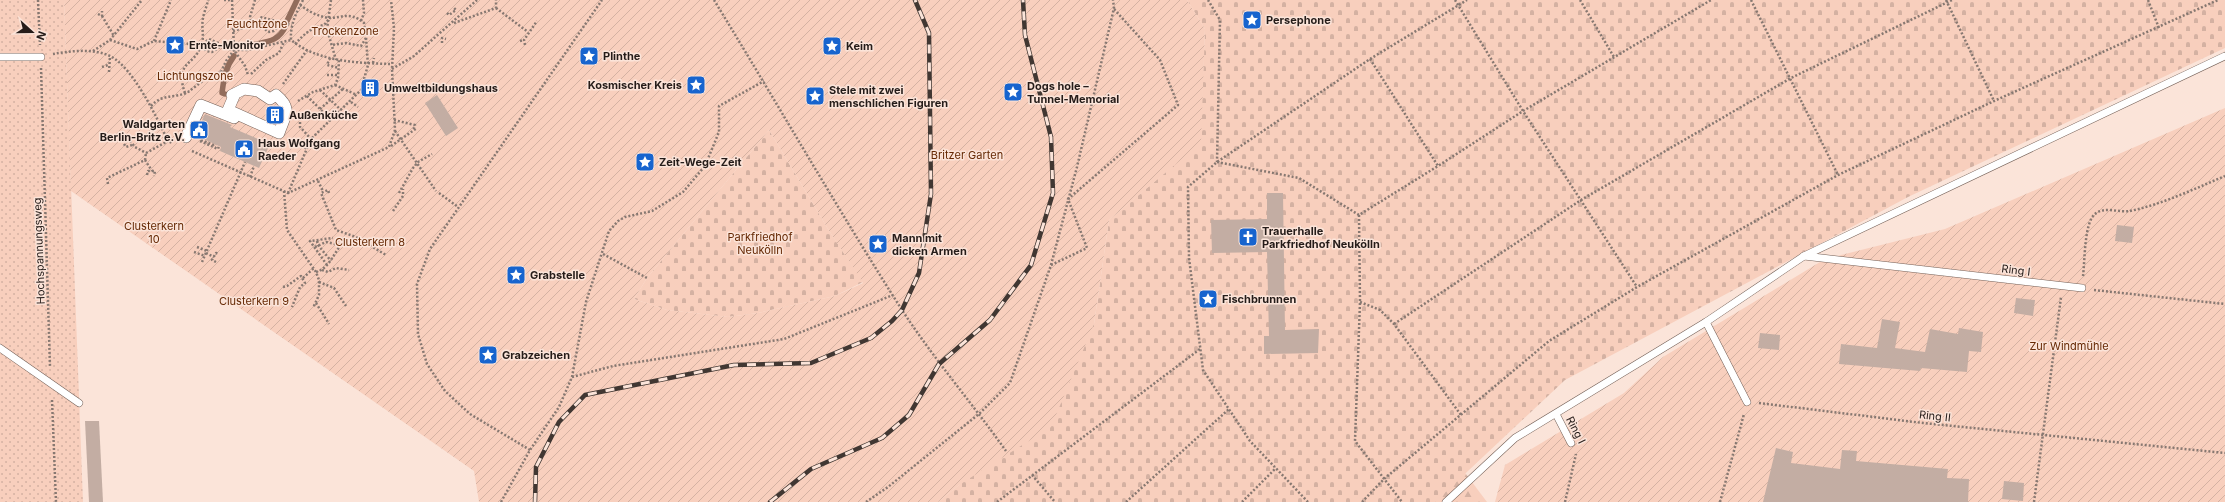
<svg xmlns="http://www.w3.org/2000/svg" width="2225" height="502" font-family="Inter,sans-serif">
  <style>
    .forest { fill: url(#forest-firs) }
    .cemetery { fill: url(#cemetery-stones) }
    .park { fill: url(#park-dots) }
    .garden { fill: url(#garden-furrows); fill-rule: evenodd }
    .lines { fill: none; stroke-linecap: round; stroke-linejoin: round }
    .stream { stroke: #926d5c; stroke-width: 5.5 }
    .building { fill: #c3ada3 }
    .service-casing { stroke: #746057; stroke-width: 8 }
    .pedestrian-casing { stroke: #746057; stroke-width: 12 }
    .path { stroke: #877871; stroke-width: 2.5; stroke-dasharray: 2 2; stroke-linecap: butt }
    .service { stroke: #fff; stroke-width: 7 }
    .pedestrian { stroke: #fff; stroke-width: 11 }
    .rail-casing { stroke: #413732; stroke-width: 4.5 }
    .rail { stroke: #fbe4d9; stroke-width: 3; stroke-dasharray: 9; stroke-linecap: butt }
    .labels { text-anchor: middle; stroke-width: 3; stroke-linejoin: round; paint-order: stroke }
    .poi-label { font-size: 11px; font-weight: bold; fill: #251c19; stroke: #fbe4d9; text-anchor: start }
    .park-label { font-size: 11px; fill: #662904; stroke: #fbe4d9 }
    .street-label { font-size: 11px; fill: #251c19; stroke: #fbe4d9 }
  </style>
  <defs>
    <pattern id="forest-firs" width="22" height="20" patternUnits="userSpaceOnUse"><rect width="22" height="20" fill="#f8cfbd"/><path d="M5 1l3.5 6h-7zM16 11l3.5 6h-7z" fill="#d4b1a2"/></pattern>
    <pattern id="cemetery-stones" width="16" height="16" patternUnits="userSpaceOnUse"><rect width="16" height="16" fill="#f8cfbd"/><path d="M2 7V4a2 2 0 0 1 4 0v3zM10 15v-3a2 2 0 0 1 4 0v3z" fill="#d4b1a2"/></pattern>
    <pattern id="park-dots" width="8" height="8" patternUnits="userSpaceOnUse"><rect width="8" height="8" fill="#f8cfbd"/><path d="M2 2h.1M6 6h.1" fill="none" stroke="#d4b1a2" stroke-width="1.8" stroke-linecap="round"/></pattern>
    <pattern id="garden-furrows" width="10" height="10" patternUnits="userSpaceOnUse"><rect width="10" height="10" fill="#f8cfbd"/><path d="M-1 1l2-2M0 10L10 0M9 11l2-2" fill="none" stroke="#d4b1a2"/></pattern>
  </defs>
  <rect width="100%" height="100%" fill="#fbe4d9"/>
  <polygon class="forest" points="1441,441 1487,502 1381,502"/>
  <g class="cemetery">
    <polygon points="1187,0 2225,0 2225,48 1908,197 1565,380 1435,502 938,502 959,485 1094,324 1109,220 1200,143 1205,29"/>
    <polygon points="769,130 828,229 863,282 835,296 758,313 728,317 667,310 634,299 647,278"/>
  </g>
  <polygon class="park" points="0,0 64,0 83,502 0,502"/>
  <g class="garden">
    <path d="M64,0H1187L1205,29L1201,143L1109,220L1094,324L1051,427L959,485L938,502H479L474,471L71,191ZM769,130L828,229L863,283L835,296L758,313L728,317L667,310L634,299L647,278Z"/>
    <polygon points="2225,108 2225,502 1495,502 1505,465 1624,393 1663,357 1825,259 1945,229"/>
  </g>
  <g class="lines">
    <g class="stream">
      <polyline points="287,21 297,0"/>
      <path d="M244,47C262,41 278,45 286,25"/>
      <path d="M225,94L222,93C224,78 225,68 234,56"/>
    </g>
  </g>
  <g class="building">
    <polygon points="437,95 458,128 446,136 425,103"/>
    <polygon points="205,114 232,125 230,127 270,144 259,168 220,151 221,147 195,135"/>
    <polygon points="1267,193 1283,193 1285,330 1319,329 1318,353 1264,354 1264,336 1269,336 1267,252 1212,253 1211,220 1267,219"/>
    <polygon points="2117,225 2134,227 2132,243 2115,241"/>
    <polygon points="2016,298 2035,300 2033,316 2014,313"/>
    <polygon points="1882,319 1900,322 1895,348 1925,352 1930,329 1958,334 1959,328 1983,332 1981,352 1969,351 1967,372 1921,368 1920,371 1839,364 1841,344 1877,348"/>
    <polygon points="1760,333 1780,335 1779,350 1758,348"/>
    <polygon points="85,421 99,421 103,502 89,502"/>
    <polygon points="1776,448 1793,452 1791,463 1840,469 1842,450 1857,451 1856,461 1948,469 1947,478 1969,479 1968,502 1763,502"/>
    <polygon points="2004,481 2024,483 2023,501 2002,499"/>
  </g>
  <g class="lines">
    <g class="service-casing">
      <g id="service">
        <polyline points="0,57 41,57"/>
        <polyline points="1804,256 2082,288"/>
        <polyline points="1706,322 1747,402"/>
        <polyline points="0,348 79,403"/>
        <polyline points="1556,414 1571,443"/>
        <polyline points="1446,502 1515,438 1706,322 1804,256 2225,56"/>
      </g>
    </g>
    <g class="pedestrian-casing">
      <g id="pedestrian">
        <path d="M244,89L258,91L270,99L276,95C293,109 285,115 279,133L228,110L234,96L232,95Z"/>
        <polyline points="186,137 201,105 234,118"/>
      </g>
    </g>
    <g class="path">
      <polyline points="38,0 40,45"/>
      <polyline points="224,0 232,0"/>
      <polyline points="232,0 234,50 245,66 248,75"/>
      <path d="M303,0C296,13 290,25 291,40C318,62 358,63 392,64"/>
      <polyline points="331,0 327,29 336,60"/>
      <path d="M714,0C777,103 837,208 902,310C934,359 972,403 1006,451"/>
      <polyline points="1208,0 1220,20 1217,162"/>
      <polyline points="1455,0 1523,111 1637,287"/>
      <polyline points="1580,0 1614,57"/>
      <polyline points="1751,0 1838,175"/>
      <polyline points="1946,0 1994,101"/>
      <polyline points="2148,0 2159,28"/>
      <path d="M300,5C307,10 315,15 324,17C338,21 348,9 364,23L366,38L361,46L346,43L332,45"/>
      <polyline points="496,8 528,32"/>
      <polyline points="447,13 449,15 456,10 453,7"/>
      <polyline points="98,14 102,16 102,11"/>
      <polyline points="102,16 114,36"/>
      <polyline points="361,21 364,13 363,0"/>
      <polyline points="282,22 274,31 268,32 263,27 260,17 292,25"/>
      <polyline points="454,23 496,8 496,0"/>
      <polyline points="251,25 250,17 255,0"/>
      <polyline points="233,31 261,23"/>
      <polyline points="110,40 137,49 154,41 201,45"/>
      <polyline points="154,41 171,0"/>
      <polyline points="520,41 524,40"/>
      <polyline points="442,43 442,38 446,39"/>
      <path d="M295,44C304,34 311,28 324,25L329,19"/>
      <polyline points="525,45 524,40 537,21"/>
      <polyline points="220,47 212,52 206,51 202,45 209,39 218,43 220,47 234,50 247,50 291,40"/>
      <polyline points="93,51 110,40 142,0"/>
      <path d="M53,54C70,51 93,48 110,56C133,67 157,118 168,141L172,143"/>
      <polyline points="330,58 327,65 339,68"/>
      <polyline points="1370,59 1438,166 1523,111 1711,0"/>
      <polyline points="373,63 374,58"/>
      <polyline points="102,67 108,65"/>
      <polyline points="41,68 50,367"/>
      <polyline points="392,69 414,56 477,0"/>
      <polyline points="109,72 110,56"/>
      <polyline points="221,72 226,61 234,50"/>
      <polyline points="251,74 266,60 279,53 284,42"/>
      <polyline points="327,75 338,75"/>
      <polyline points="283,84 307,50"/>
      <polyline points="335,85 357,95"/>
      <polyline points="320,90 341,110"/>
      <path d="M185,93C174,62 194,66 201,46C205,37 201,28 203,18C204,12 207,6 208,0"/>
      <polyline points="307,96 330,119"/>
      <polyline points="298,101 313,92 335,85 338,78 339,60"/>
      <polyline points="351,102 358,107"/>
      <path d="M151,106C163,93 174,99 188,92C199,85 212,70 226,73L230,80"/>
      <polyline points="320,109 343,89"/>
      <polyline points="394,120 415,125 413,131"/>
      <polyline points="300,122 300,127 311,139"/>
      <polyline points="395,131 436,191"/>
      <polyline points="201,140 216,146"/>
      <polyline points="130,141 135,147 146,153"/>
      <polyline points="200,141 218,149 219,146"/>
      <polyline points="290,141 308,149"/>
      <polyline points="124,144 126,147 132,145"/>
      <polyline points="391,146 417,128"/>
      <polyline points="192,151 288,193 389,147 395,130 392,69 394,28 391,0"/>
      <polyline points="146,153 168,141"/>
      <polyline points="145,160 152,171"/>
      <polyline points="1217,162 1299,178 1359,215 1438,166"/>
      <polyline points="147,175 148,171 155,171 154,176"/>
      <polyline points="250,177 254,166"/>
      <polyline points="318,181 323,191"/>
      <polyline points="108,184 107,178 145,160 146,153"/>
      <polyline points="284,191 287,230 316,272 319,280 319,295 313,308"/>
      <polyline points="288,193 311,139 361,90 368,65 366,38"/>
      <polyline points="329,193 328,190 321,193 336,230 356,237 386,255"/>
      <polyline points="399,193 413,168 418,162 432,154"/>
      <polyline points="439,193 458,207"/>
      <polyline points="393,211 403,196 403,189"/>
      <polyline points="1359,215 1360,302 1355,441 1402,502"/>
      <polyline points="317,241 318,245 331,261"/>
      <polyline points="197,247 207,251"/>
      <polyline points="315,247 326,242 340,245"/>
      <polyline points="194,252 205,256"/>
      <polyline points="206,253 214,257"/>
      <polyline points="603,254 647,278"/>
      <polyline points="202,262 245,162"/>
      <polyline points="216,262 212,260 216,253 219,254"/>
      <polyline points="327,265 310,241 333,238"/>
      <polyline points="1051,265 1087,248 1068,199 1178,105 1160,60 1114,9"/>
      <polyline points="322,270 328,272 336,268 349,270"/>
      <path d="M316,272C333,267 334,247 348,239"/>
      <path d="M2083,276C2085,261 2084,223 2095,214C2104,206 2120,213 2130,211C2163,204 2194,189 2225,176"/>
      <polyline points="303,278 314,268"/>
      <polyline points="319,282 334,288 346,306"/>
      <polyline points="283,287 287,286 301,276 305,283 300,287 292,307"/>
      <polyline points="2094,290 2225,304"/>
      <polyline points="1360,302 1380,310 1394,324 1461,415"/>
      <polyline points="316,303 329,324"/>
      <polyline points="1394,324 1581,200 1791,78 1952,0"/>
      <polyline points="572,377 613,366 784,339 893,295"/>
      <polyline points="52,400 56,502"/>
      <polyline points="1759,403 1923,423 2225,453"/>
      <polyline points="530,450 470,414 445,391 427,364 418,334 417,284 430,249 602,0"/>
      <polyline points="1032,475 1055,502"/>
      <polyline points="501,502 530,450 559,407 572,377 586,302 609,231 618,221 625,217 652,211 683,192 705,166 719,132 719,106 764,81"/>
      <polyline points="866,502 888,487 979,414 1010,383 1051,265 1077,167 1114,8 1113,0"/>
      <polyline points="997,502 1200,349"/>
      <polyline points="1126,502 1229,409"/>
      <polyline points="1242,502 1276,468"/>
      <polyline points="1308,502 1250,441 1203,370 1189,258 1188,187 1217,162 1370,59 1467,0"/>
      <polyline points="1362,502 1384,479 1549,341 1637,287 1838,175 1994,101 2218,0"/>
      <polyline points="1565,502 1576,454"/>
      <polyline points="1720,502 1744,414"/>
      <polyline points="2034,502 2061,297"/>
    </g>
    <use href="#service" class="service"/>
    <use href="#pedestrian" class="pedestrian"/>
    <g class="rail-casing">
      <g id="rail">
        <polyline points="535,502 536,467 559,422 585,395 734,365 811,363 871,338 892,321 902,310 919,273 931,194 929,33 915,0"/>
        <polyline points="770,502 811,469 882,438 909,415 939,364 990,320 1031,265 1053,193 1051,137 1025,35 1023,0"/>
      </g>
    </g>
    <use href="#rail" class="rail"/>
  </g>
  <defs>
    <g id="sight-square" transform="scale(1)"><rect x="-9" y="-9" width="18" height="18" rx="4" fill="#1764ce" stroke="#fbe4d9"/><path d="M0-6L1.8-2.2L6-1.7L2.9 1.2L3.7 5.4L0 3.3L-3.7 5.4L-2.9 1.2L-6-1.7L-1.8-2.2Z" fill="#fff"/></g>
    <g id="building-square" transform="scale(1)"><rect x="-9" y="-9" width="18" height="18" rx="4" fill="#1764ce" stroke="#fbe4d9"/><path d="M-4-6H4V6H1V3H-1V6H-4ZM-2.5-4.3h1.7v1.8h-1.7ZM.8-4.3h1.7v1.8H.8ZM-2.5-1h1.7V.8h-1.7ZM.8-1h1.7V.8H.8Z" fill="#fff"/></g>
    <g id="civic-square" transform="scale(1)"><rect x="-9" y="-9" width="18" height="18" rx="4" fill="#1764ce" stroke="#fbe4d9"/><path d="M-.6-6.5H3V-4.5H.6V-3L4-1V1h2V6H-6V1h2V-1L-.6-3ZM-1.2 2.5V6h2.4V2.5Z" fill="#fff"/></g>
    <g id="church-square" transform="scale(1)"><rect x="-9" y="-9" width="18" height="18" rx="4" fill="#1764ce" stroke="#fbe4d9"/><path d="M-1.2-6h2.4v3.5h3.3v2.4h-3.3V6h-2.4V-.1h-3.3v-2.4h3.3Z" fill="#fff"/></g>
  </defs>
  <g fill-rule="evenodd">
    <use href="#sight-square" x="1252" y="20"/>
    <use href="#sight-square" x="175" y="45"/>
    <use href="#sight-square" x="832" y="46"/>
    <use href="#sight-square" x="589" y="56"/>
    <use href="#sight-square" x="696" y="85"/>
    <use href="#building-square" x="370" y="88"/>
    <use href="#sight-square" x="1013" y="92"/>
    <use href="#sight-square" x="815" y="96"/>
    <use href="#building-square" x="275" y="115"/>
    <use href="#civic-square" x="199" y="130"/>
    <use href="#civic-square" x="244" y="149"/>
    <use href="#sight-square" x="645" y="162"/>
    <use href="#church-square" x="1248" y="237"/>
    <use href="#sight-square" x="878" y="244"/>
    <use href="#sight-square" x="516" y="275"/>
    <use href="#sight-square" x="1208" y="299"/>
    <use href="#sight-square" x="488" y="355"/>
  </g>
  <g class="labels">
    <g class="poi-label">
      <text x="1266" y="24">Persephone</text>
      <text x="189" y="49">Ernte-Monitor</text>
      <text x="846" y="50">Keim</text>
      <text x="603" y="60">Plinthe</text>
      <text x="682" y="89" text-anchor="end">Kosmischer Kreis</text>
      <text x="1027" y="90">Dogs hole –<tspan x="1027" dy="13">Tunnel-Memorial</tspan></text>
      <text x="384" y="92">Umweltbildungshaus</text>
      <text x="829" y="94">Stele mit zwei<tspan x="829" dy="13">menschlichen Figuren</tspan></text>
      <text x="289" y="119">Außenküche</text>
      <text x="185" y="128" text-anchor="end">Waldgarten<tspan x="185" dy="13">Berlin-Britz e.V.</tspan></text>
      <text x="258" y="147">Haus Wolfgang<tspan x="258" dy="13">Raeder</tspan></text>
      <text x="659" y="166">Zeit-Wege-Zeit</text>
      <text x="1262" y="235">Trauerhalle<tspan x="1262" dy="13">Parkfriedhof Neukölln</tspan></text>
      <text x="892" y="242">Mann mit<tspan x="892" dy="13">dicken Armen</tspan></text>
      <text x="530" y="279">Grabstelle</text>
      <text x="1222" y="303">Fischbrunnen</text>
      <text x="502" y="359">Grabzeichen</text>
    </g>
    <g class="park-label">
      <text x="257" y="28">Feuchtzone</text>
      <text x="345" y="35">Trockenzone</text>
      <text x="195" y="80">Lichtungszone</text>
      <text x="967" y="159">Britzer Garten</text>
      <text x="154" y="230">Clusterkern<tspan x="154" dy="13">10</tspan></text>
      <text x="760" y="241">Parkfriedhof<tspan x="760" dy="13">Neukölln</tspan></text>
      <text x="370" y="246">Clusterkern 8</text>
      <text x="254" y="305">Clusterkern 9</text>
      <text x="2069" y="350">Zur Windmühle</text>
    </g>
    <g class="street-label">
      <text transform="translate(39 251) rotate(-92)" y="4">Hochspannungsweg</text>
      <text transform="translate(2016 270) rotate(7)" y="4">Ring I</text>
      <text transform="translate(1935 416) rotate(6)" y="4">Ring II</text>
      <text transform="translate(1576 430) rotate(63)" y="4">Ring I</text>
    </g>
  </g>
  <g transform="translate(32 32) rotate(111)" stroke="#fbe4d9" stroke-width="3" paint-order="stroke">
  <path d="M0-3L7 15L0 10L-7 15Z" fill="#251c19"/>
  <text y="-6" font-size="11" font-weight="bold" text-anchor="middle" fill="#251c19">N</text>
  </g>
</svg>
